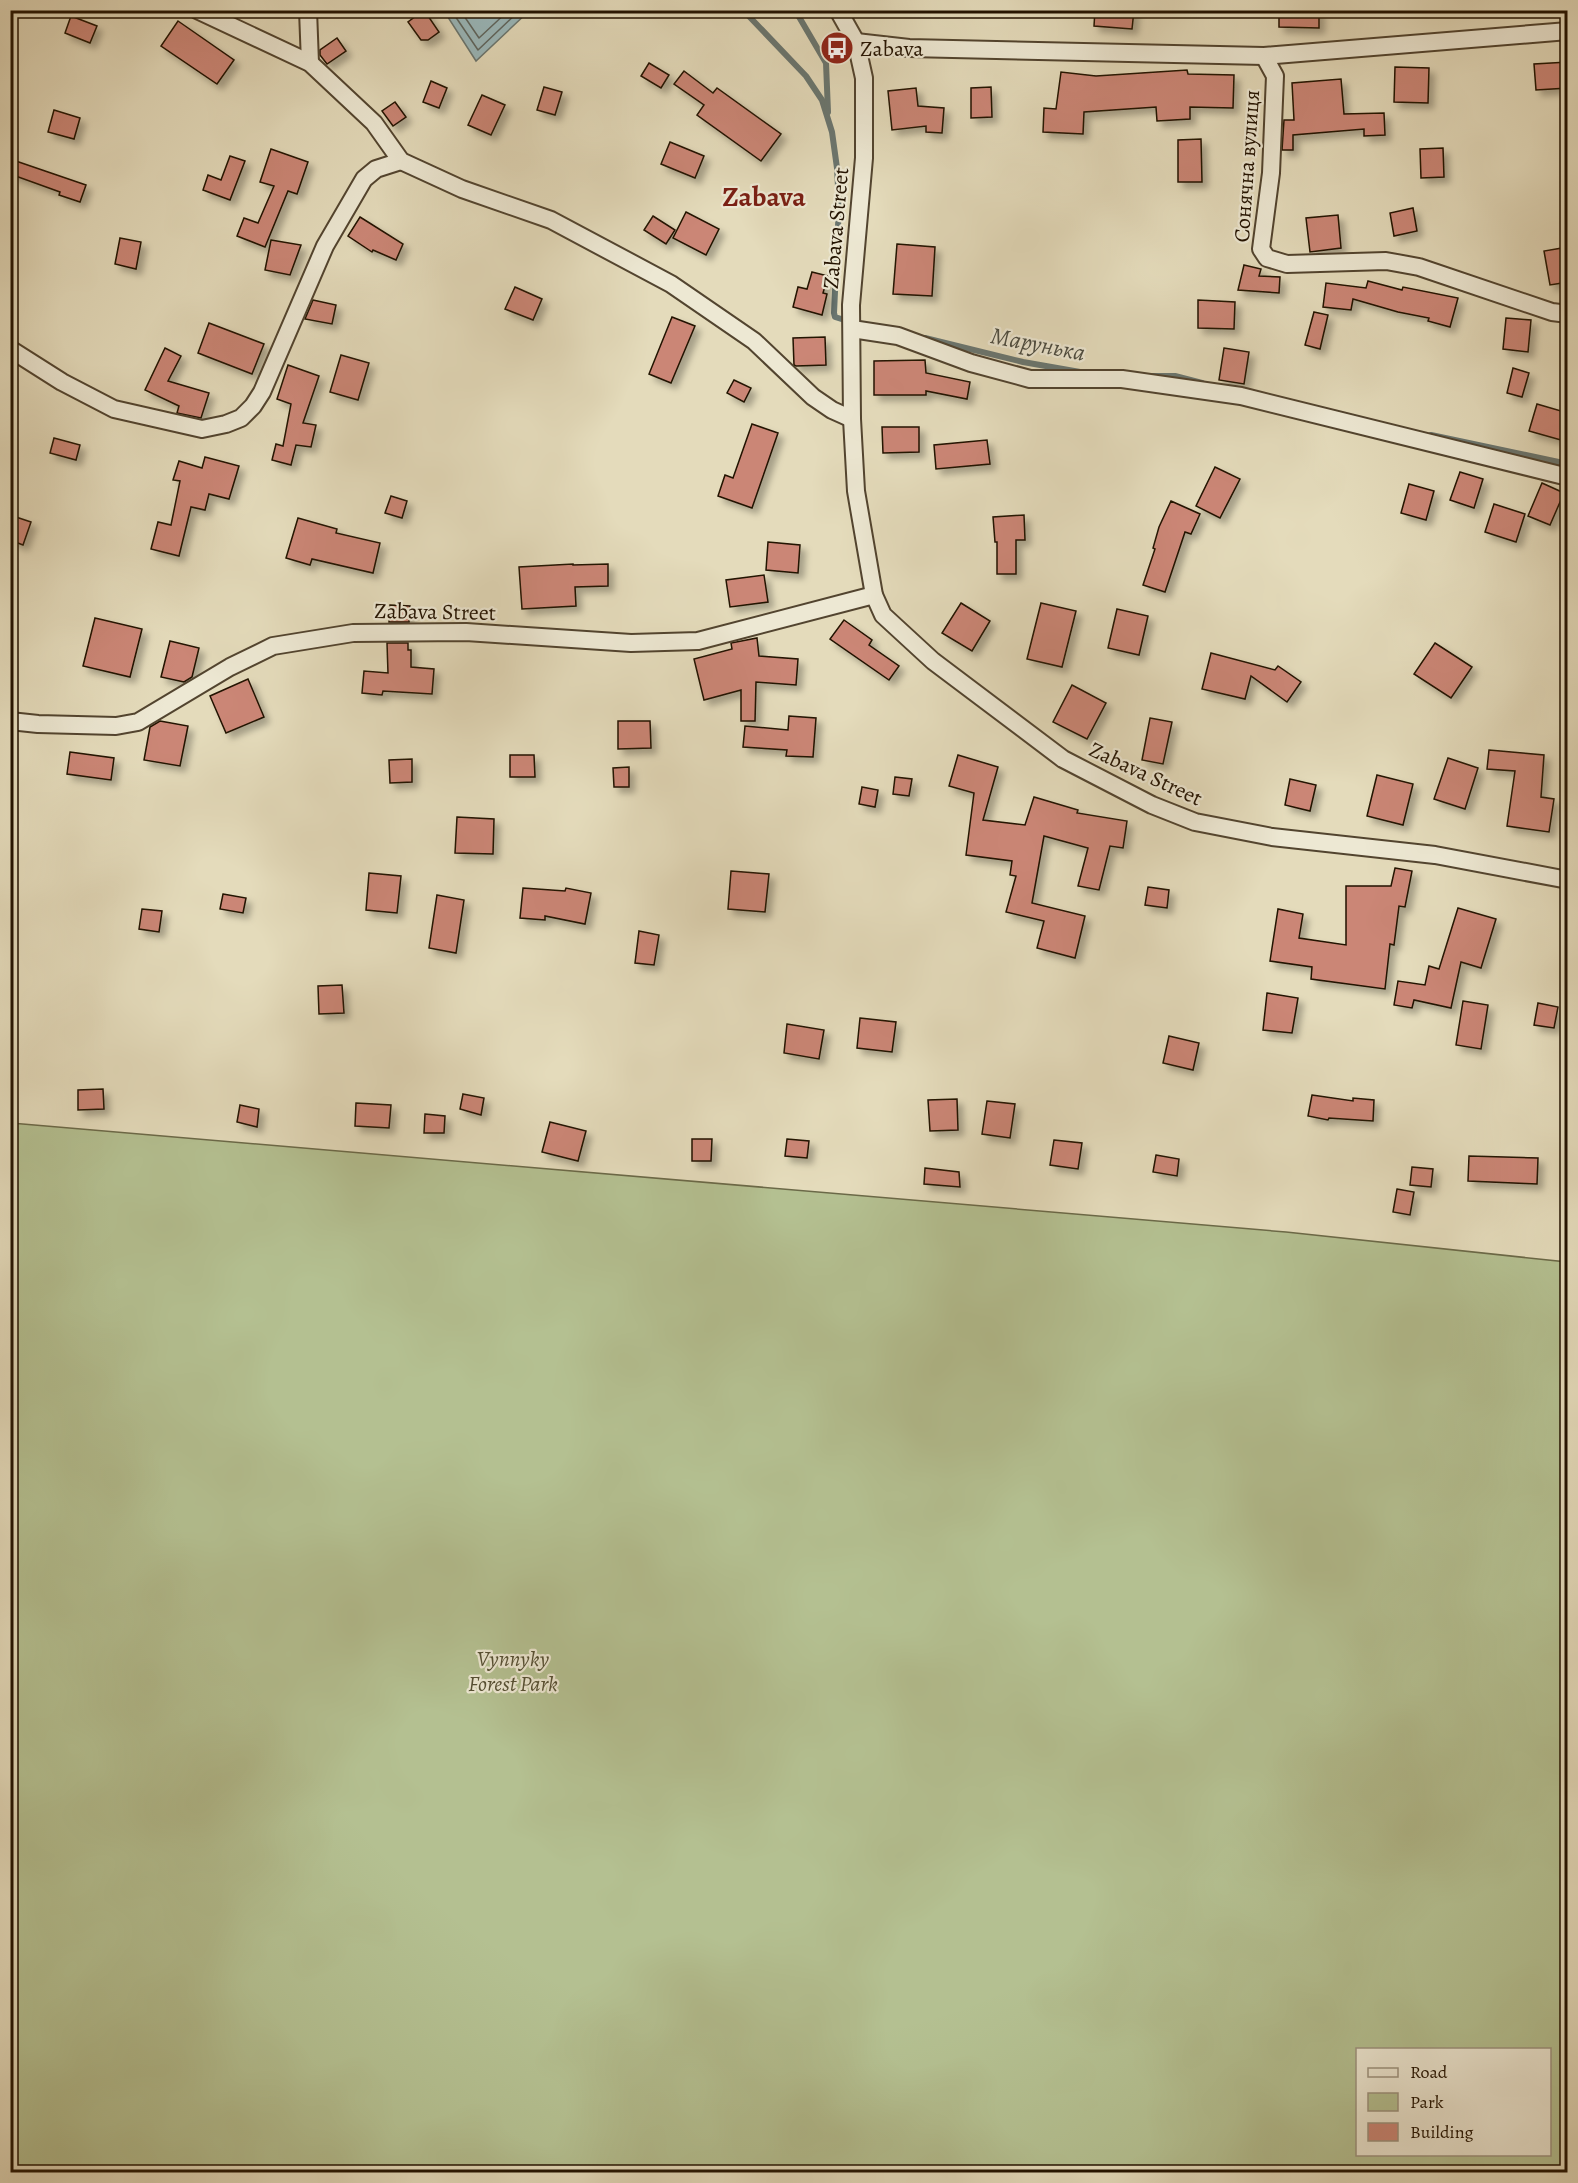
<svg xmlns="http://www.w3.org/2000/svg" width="1578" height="2183" font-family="Alegreya,serif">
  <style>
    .green { fill: #b4c091; stroke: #6b6948; stroke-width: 1.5; fill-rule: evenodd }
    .water { fill: #9ab8bb; stroke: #6a7670; stroke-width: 1.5 }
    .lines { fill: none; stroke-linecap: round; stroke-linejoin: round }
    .shore { stroke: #5e655e; stroke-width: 1.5 }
    .stream { stroke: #6a7670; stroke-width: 6 }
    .building { fill: #cb8676; stroke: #221200; stroke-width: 1.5; filter: url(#shadow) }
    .minor-casing { stroke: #52442f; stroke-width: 20 }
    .minor { stroke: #ede8d3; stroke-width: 16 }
    .labels { text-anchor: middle; stroke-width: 4.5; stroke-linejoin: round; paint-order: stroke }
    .poi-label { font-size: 22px; fill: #221200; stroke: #ede8d3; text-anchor: start }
    .street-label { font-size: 22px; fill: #221200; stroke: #ede8d3 }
    .park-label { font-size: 22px; font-style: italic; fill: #554f33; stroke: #ede8d3 }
    .water-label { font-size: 24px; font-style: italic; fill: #4c4c41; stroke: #ede8d3 }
    .district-label { font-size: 28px; font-weight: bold; fill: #7a1f14; stroke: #ede8d3 }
  </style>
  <defs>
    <filter id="shadow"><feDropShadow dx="5.5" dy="5.5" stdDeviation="3" flood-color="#0004"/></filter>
  </defs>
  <rect width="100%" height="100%" fill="#e4dbbb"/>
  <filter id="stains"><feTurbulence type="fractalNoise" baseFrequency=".00333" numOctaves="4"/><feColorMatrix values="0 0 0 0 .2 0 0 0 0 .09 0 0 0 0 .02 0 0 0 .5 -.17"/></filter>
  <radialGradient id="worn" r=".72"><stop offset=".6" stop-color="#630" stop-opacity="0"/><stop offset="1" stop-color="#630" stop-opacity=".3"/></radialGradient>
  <path class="green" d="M11,1123L1286,1232L1567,1262V2172H11ZM1358,2050H1550V2154H1358Z"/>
  <polygon class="water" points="444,11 529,11 476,61"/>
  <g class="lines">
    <g class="shore">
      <polyline points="451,10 478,50 520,10"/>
      <polyline points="460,10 479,38 509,10"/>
    </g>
    <g class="stream">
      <polyline points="743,10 806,76 822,100 832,132 837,168 839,205 834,313 835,317 851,322"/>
      <polyline points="795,10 826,63 828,112"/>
      <polyline points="925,338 1023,362 1080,372"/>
      <polyline points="1153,376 1175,376 1202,383"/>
      <polyline points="1431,435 1568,464"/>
    </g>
  </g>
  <g class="building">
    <polygon points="424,10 439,32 428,40 421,40 408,22"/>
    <polygon points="1095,10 1134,10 1132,29 1094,26"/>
    <polygon points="1279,10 1319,10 1319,28 1279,27"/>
    <polygon points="71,16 97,26 90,43 65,33"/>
    <polygon points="178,21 234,60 217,84 161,46"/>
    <polygon points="337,38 346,51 327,64 320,55 320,50"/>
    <polygon points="1568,62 1568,88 1536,90 1534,64"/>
    <polygon points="649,63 669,75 661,88 641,76"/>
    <polygon points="1395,67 1429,68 1428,103 1394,102"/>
    <polygon points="1187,70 1188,74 1234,75 1233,108 1190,107 1190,119 1157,121 1156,107 1084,112 1083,134 1043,132 1044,108 1056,109 1061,72 1096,76"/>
    <polygon points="684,71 713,93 717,88 781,134 761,161 697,115 704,105 674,84"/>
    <polygon points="1341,79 1344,114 1384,113 1385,135 1364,136 1364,129 1293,135 1293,150 1282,150 1284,120 1294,120 1292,83"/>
    <polygon points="431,81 447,88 439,108 423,102"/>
    <polygon points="544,87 562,92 555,115 537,110"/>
    <polygon points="991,87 992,117 971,118 971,88"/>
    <polygon points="916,88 918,106 944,108 942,133 926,132 926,126 892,130 888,91"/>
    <polygon points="482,95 505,105 491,135 468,125"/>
    <polygon points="395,102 406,117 393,126 382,111"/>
    <polygon points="54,110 80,118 74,139 48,132"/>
    <polygon points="1201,139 1202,182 1178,182 1178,140"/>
    <polygon points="670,142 704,156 695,178 661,164"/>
    <polygon points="1443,148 1444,177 1421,178 1420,149"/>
    <polygon points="271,149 308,162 297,194 288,191 265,247 237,236 244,218 258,223 274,186 260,182"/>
    <polygon points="230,156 245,161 230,200 203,190 208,175 221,180"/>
    <polygon points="10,159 86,185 80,202 59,195 60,192 10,174"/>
    <polygon points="1413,208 1417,231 1394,236 1390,213"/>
    <polygon points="686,212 719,229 706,255 673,238"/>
    <polygon points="1338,215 1341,248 1310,252 1306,218"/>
    <polygon points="653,216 675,230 666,244 644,230"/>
    <polygon points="360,217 403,244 396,260 373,250 372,252 348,236"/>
    <polygon points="120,238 141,242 136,269 115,264"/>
    <polygon points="271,240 301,245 290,275 265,270"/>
    <polygon points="897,244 935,247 932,296 893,294"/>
    <polygon points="1568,247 1568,282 1550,285 1544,251"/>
    <polygon points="1244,265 1261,269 1259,276 1280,277 1279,293 1238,290"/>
    <polygon points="812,272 828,276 823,293 827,294 822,315 793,307 798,287 807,289"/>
    <polygon points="1368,281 1402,290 1403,287 1458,298 1450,327 1428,321 1429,318 1398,312 1353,299 1351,310 1323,307 1326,283 1366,288"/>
    <polygon points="515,287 542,299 533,320 505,309"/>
    <polygon points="313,300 336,305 332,324 305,319"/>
    <polygon points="1198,300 1235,302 1234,329 1198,328"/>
    <polygon points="1314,312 1328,315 1320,349 1305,345"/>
    <polygon points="672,317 695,326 671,383 649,374"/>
    <polygon points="1506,318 1531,320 1528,352 1503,349"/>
    <polygon points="209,323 264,344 252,374 198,353"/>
    <polygon points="825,337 826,365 796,366 794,365 793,338"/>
    <polygon points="165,348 181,356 168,381 209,393 201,418 177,413 179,406 145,390"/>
    <polygon points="1224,348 1249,352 1244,384 1219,380"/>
    <polygon points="341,355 369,363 358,400 330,392"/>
    <polygon points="925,360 926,373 970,382 967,399 926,391 926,395 874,395 874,361"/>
    <polygon points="288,365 319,376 303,423 316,425 311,447 296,445 291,465 272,460 276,444 283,446 291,404 277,399"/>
    <polygon points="1513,368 1529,373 1522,397 1507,393"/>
    <polygon points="734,380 751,388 744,402 727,393"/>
    <polygon points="1537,404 1568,413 1568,442 1529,431"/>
    <polygon points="752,424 778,433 752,508 718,496 725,475 733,478"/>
    <polygon points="882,427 919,427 919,452 883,453"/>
    <polygon points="54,438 80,445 76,460 50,453"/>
    <polygon points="987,440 990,464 936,469 934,445"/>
    <polygon points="205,457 239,466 229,499 209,494 205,510 191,507 179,556 151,549 158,522 171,525 180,481 173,480 179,461 202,468"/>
    <polygon points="1215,467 1240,479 1220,518 1196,506"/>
    <polygon points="1460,472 1483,479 1474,508 1450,500"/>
    <polygon points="1542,483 1564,493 1550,525 1528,516"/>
    <polygon points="1409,484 1434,491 1426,520 1401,513"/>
    <polygon points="391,496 407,501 402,518 385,513"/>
    <polygon points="1171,501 1200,514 1191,534 1185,532 1165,592 1143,585 1155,549 1153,548 1159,527"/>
    <polygon points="1494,504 1525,514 1516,542 1485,532"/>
    <polygon points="10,515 31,522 23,545 10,540"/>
    <polygon points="1024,515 1025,540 1016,540 1016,574 997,574 997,542 995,542 993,517"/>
    <polygon points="298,518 337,529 336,533 380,543 373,573 312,559 310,565 286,558"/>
    <polygon points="768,542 800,545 798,573 766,570"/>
    <polygon points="573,564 573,565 608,564 608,586 575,587 576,606 522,609 519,567"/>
    <polygon points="764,575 768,602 730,607 726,580"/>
    <polygon points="961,603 990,621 972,651 942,633"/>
    <polygon points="1041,603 1076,611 1062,667 1027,659"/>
    <polygon points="390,605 410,606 409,622 389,622"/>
    <polygon points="1117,609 1148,616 1139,655 1108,648"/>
    <polygon points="95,618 142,629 130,677 83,666"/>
    <polygon points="844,620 872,640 869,645 899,666 889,680 830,639"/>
    <polygon points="757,638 759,656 798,659 796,685 756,682 755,721 741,721 741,690 704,700 694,659 732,649 731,643"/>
    <polygon points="170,641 199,648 192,677 184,682 161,677"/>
    <polygon points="408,643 408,650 411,650 411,667 434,669 432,694 383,691 382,695 362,693 364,671 388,673 387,643"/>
    <polygon points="1435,643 1472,667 1451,698 1414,674"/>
    <polygon points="1211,653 1275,670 1278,666 1301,682 1287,702 1251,676 1245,699 1202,689"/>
    <polygon points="248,679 264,717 226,733 210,696"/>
    <polygon points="1072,685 1106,703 1087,739 1053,722"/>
    <polygon points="789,716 816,718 813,757 786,756 787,750 743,747 745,726 788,730"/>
    <polygon points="1150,718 1172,722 1163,764 1142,760"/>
    <polygon points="160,721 188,726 180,766 144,760 150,727"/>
    <polygon points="618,721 650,721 651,748 618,749"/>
    <polygon points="1489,750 1544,755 1541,797 1554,799 1549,832 1507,826 1515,771 1487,769"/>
    <polygon points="70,752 114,758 111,780 67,774"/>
    <polygon points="510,755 534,755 535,777 510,777"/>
    <polygon points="958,755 998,767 983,820 1025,825 1034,797 1078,810 1077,813 1127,821 1123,848 1110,846 1099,890 1078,886 1088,848 1044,836 1032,903 1085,916 1075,958 1037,948 1044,921 1006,912 1016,876 1010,875 1012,861 966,855 974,793 949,786"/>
    <polygon points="1448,758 1478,768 1465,809 1434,799"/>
    <polygon points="412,759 412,782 390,783 389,760"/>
    <polygon points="629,767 629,787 614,787 613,768"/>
    <polygon points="1377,775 1413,784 1403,825 1367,816"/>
    <polygon points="895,777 912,779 909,796 893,794"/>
    <polygon points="1290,779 1316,785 1310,811 1285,805"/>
    <polygon points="862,787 878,790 875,807 859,804"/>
    <polygon points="457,817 494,819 493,854 455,853"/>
    <polygon points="1395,868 1412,871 1405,907 1399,906 1394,945 1390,944 1385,989 1311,979 1312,967 1270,961 1278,909 1303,914 1299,938 1346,945 1346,886 1391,886"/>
    <polygon points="731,871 769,874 765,912 728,909"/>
    <polygon points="369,873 401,876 397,913 366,910"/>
    <polygon points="1148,887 1169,890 1167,908 1145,905"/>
    <polygon points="523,888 565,891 566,888 591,893 585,924 545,916 545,920 520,918"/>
    <polygon points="223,894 246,898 243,913 220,909"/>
    <polygon points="437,895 464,900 456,953 429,948"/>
    <polygon points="1458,908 1496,919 1481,968 1461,962 1451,1008 1414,1000 1412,1008 1394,1005 1398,981 1425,985 1429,966 1439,969"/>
    <polygon points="142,909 162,911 159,932 139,929"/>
    <polygon points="639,931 659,935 654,965 635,963"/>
    <polygon points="342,985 344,1013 319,1014 318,986"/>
    <polygon points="1267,993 1298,998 1292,1033 1263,1030"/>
    <polygon points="1463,1001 1488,1005 1481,1049 1456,1045"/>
    <polygon points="1538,1003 1558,1007 1554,1028 1534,1025"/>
    <polygon points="860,1018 896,1022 892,1052 857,1048"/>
    <polygon points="787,1024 824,1030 819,1059 784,1053"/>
    <polygon points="1169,1036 1199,1043 1193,1070 1163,1063"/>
    <polygon points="103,1089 104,1109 78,1110 78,1090"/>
    <polygon points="463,1094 484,1098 481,1115 460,1109"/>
    <polygon points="1312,1095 1353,1101 1353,1098 1374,1100 1373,1121 1329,1118 1328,1120 1308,1116"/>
    <polygon points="957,1099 958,1130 930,1131 928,1100"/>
    <polygon points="987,1101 1015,1104 1010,1138 982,1134"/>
    <polygon points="356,1103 391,1105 389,1128 355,1126"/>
    <polygon points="240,1105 259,1109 257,1127 237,1122"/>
    <polygon points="425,1114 445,1116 444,1133 424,1133"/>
    <polygon points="550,1122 586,1131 578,1161 542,1152"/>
    <polygon points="692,1139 712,1139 711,1161 692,1161"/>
    <polygon points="787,1139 809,1141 807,1158 785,1156"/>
    <polygon points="1054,1140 1082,1143 1078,1169 1050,1165"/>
    <polygon points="1156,1155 1179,1159 1177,1176 1153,1172"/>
    <polygon points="1469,1156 1538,1158 1537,1184 1468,1181"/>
    <polygon points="1412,1167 1433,1169 1431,1187 1410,1185"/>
    <polygon points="925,1168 959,1172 960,1187 924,1184"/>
    <polygon points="1397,1189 1414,1192 1410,1215 1393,1212"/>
  </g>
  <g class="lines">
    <g class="minor-casing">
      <g id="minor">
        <polyline points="197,10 310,63 374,123 401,161 462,189 551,220 671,284 754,341 813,397 832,410 852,419"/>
        <polyline points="308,10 310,63"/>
        <polyline points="838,10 856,42 864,78 864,158 851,305 852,419 856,491 874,595 883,615 933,661 1063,759 1152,805 1195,822 1272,837 1435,855 1568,880"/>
        <polyline points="856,42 909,48 1264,56 1568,31"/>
        <polyline points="1264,56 1275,76 1271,173 1261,249 1267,258 1287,264 1386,261 1419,267 1552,312 1568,314"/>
        <polyline points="852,329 898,336 971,363 1030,379 1122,379 1241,396 1568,477"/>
        <polyline points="10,349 62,382 114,409 202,429 226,424 241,418 253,406 262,392 325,246 364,179 376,169 401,161"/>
        <polyline points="10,721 38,724 116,726 138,722 230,667 273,646 353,633 466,632 631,643 698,641 874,595"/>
      </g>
    </g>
    <use href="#minor" class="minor"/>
  </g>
  <defs>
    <g id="bus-disc" transform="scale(1.725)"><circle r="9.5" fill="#8f2418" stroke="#ede8d3"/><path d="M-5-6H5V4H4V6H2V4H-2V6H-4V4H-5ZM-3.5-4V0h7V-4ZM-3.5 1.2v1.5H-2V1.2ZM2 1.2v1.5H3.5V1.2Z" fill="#fff"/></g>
  </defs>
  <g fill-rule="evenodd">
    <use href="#bus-disc" x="837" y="48"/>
  </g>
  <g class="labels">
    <g class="poi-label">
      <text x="860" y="56">Zabava</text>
    </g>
    <g class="street-label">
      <text transform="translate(1246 166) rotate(-86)" y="8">Сонячна вулиця</text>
      <text transform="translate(835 228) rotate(-85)" y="8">Zabava Street</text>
      <text transform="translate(435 611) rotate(1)" y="8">Zabava Street</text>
      <text transform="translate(1146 773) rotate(25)" y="8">Zabava Street</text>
    </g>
    <g class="park-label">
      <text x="513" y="1666">Vynnyky<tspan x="513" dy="25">Forest Park</tspan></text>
    </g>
    <g class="water-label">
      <text transform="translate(1038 344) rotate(11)" y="8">Марунька</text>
    </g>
    <g class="district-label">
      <text x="764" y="206">Zabava</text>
    </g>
  </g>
  <rect width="1578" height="2183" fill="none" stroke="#e4dbbb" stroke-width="36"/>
  <rect x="12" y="12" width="1554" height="2159" fill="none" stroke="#221200" stroke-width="3"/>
  <rect x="18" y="18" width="1542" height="2147" fill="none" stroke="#221200" stroke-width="1.5"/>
  <rect x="1356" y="2048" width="195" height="108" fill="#ede8d3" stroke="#9c927f" stroke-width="1.5"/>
  <rect x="1368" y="2068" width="30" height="9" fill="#ede8d3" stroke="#9c927f" stroke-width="1.5"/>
  <text x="1410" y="2078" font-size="18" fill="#221200">Road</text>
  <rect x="1368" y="2093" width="30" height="18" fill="#b4c091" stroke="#9c927f" stroke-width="1.5"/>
  <text x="1410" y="2108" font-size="18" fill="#221200">Park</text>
  <rect x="1368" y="2123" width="30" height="18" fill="#cb8676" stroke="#9c927f" stroke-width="1.5"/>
  <text x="1410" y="2138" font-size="18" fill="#221200">Building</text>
  <rect width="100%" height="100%" filter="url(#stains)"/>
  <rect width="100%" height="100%" fill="url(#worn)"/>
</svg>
